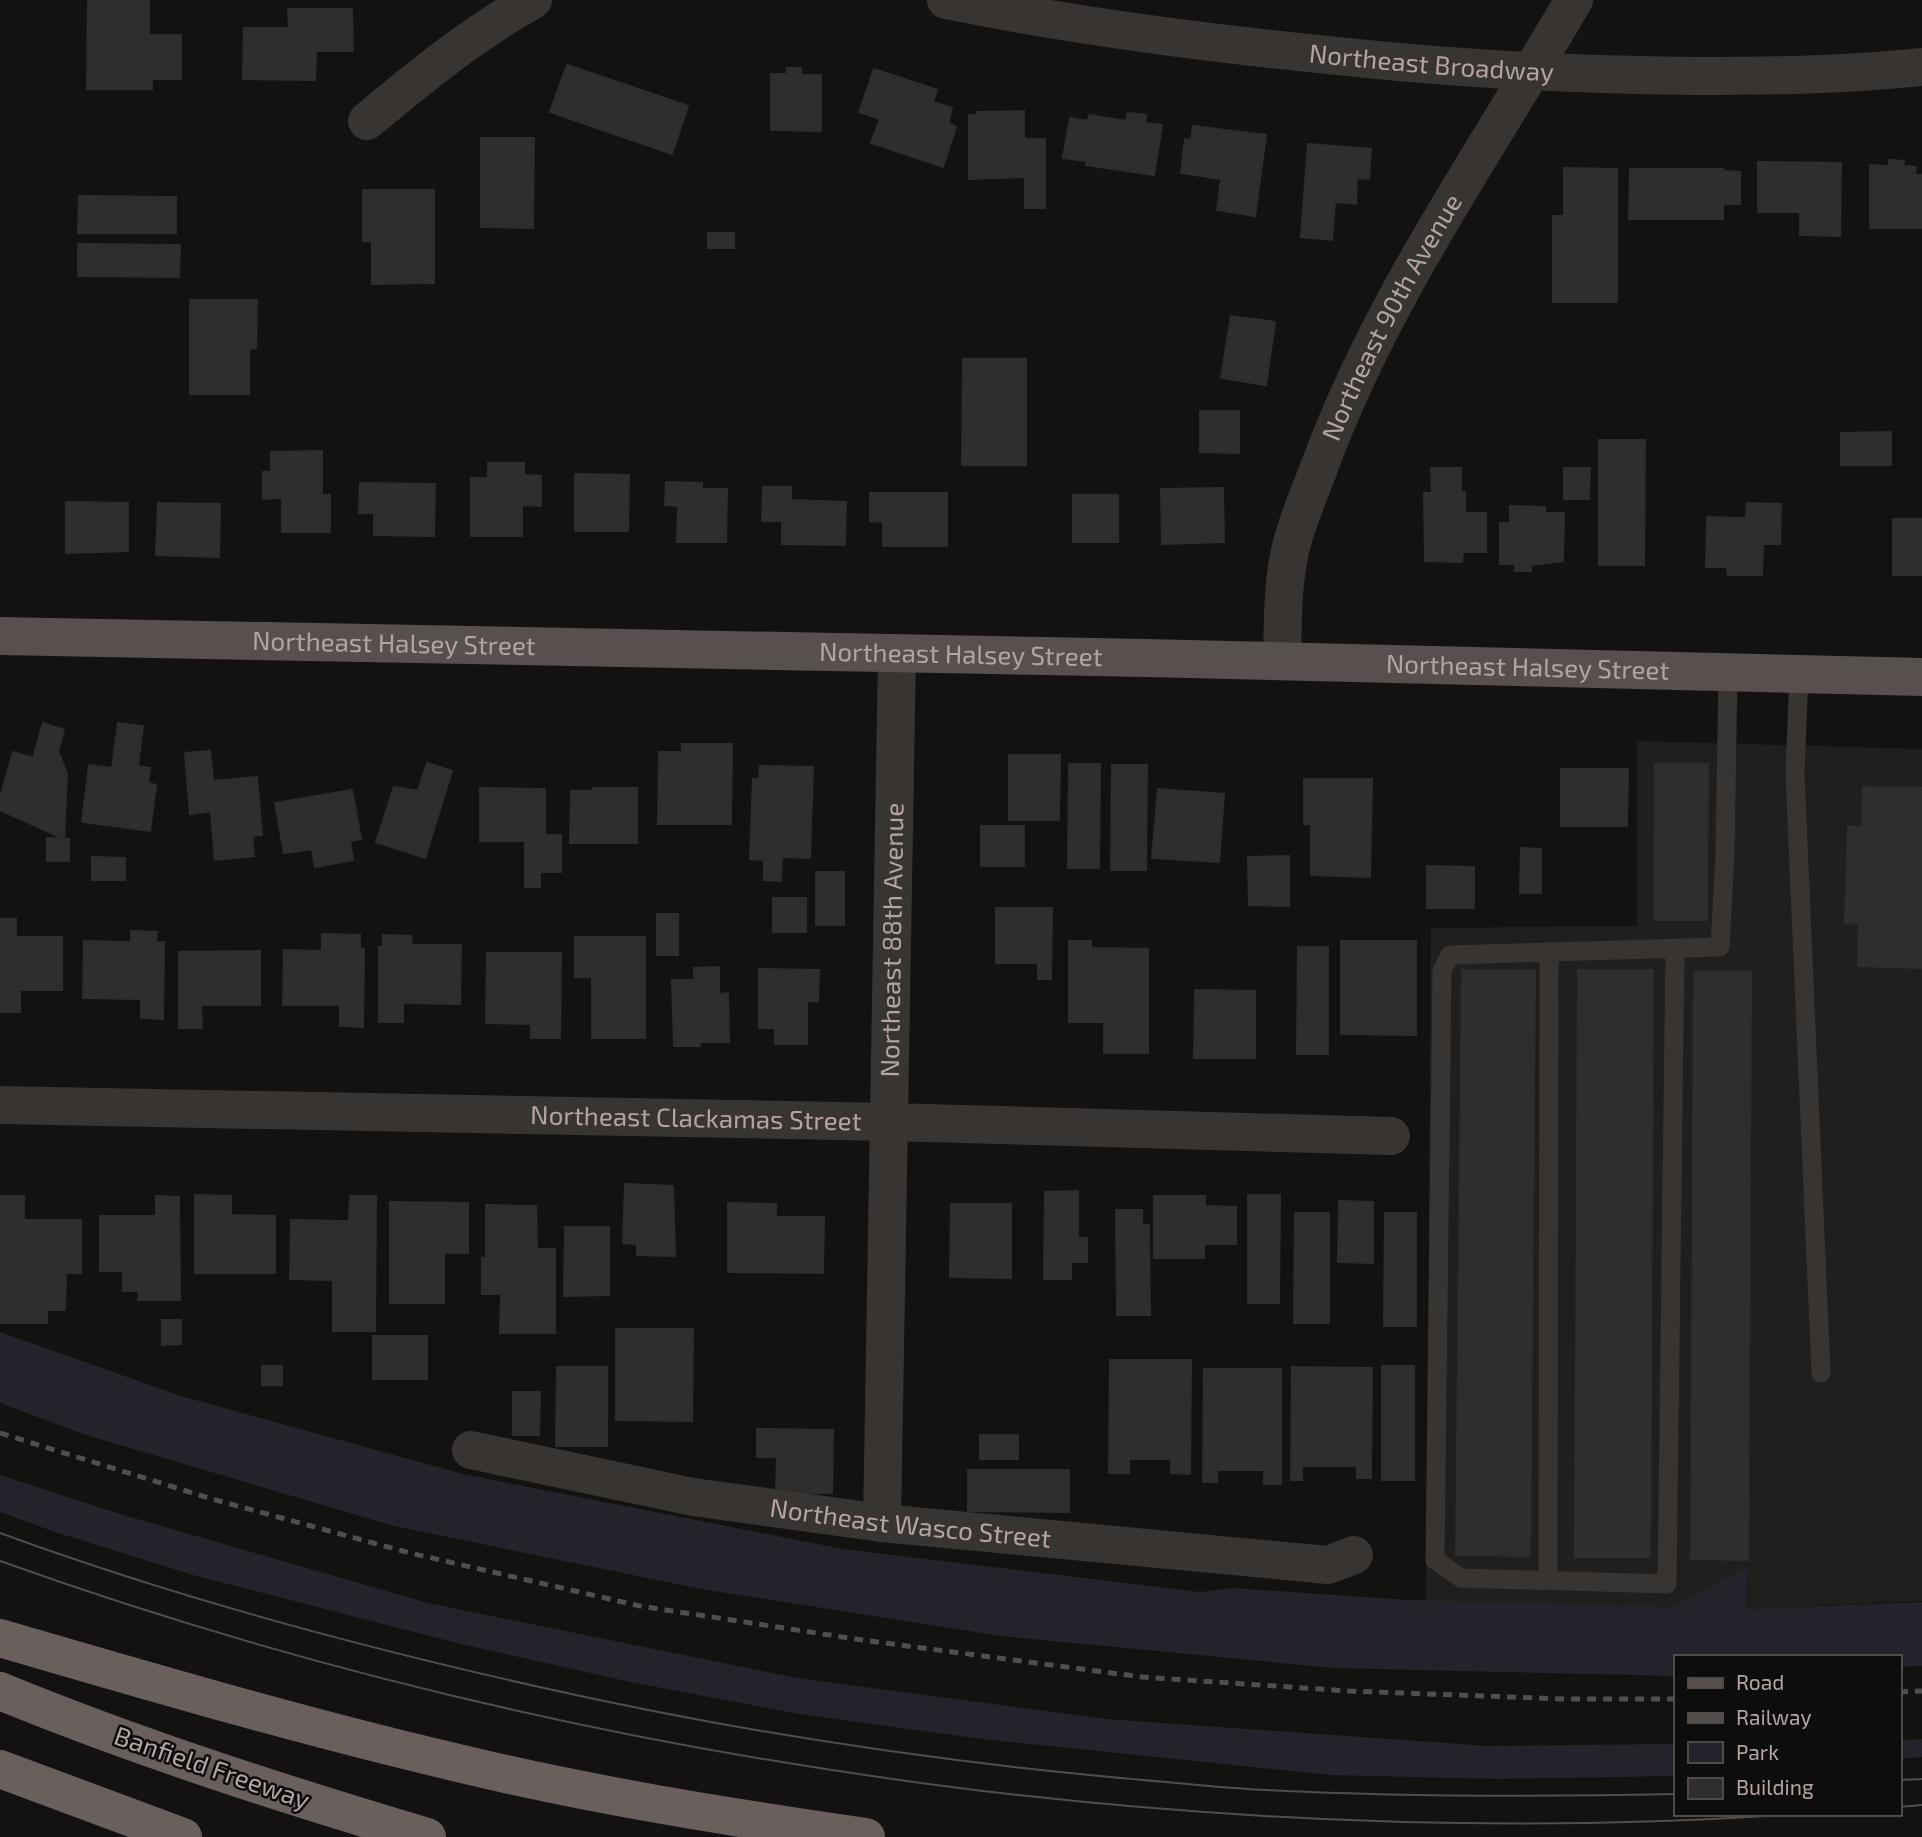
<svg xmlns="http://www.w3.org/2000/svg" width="1922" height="1837" font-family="'Exo 2',sans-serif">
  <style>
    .built { fill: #201f1d }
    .green { fill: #26222b }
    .building { fill: #2f2e2c; stroke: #2f2d2b; stroke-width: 2 }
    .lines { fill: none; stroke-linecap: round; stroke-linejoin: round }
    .service { stroke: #383432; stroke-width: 19 }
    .minor { stroke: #383432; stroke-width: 38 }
    .primary { stroke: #57504e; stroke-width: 38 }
    .motorway { stroke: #69605e; stroke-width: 38 }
    .tram { stroke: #534d4b; stroke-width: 2 }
    .rail { stroke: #534d4b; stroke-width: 5; stroke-dasharray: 9 7; stroke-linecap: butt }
    .labels { text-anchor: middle; stroke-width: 5; stroke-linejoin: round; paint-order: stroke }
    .street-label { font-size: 26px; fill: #b4a5a2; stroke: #0e0d0d }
  </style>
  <rect width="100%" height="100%" fill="#131211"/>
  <polygon class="built" points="1637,741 1922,749 1922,1601 1746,1609 1426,1608 1431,928 1637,926"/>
  <g class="green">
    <polygon points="0,1332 181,1396 463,1474 843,1549 1200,1592 1233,1588 1408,1600 1673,1607 1747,1567 1746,1609 1922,1602 1922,1666 1899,1667 1899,1657 1675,1657 1675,1676 1333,1668 1001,1636 701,1589 394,1526 86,1435 0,1403"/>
    <polygon points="0,1475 120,1514 428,1603 797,1678 1106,1719 1489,1746 1675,1744 1675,1776 1498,1779 1331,1775 982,1739 799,1714 630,1682 453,1642 193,1575 55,1532 0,1512"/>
    <polygon points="1922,1739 1922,1757 1899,1759 1899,1740"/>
  </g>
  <g class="building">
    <polygon points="88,0 149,0 149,35 181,35 181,79 152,79 152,89 87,89"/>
    <polygon points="288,9 352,9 353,51 316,51 315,80 243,79 244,28 289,28"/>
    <polygon points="567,65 688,106 672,154 550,112"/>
    <polygon points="787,68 801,68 801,75 821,75 821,131 771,130 771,74 787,74"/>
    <polygon points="874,69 937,90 933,102 952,108 948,123 956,127 943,167 871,143 880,119 859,112"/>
    <polygon points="1024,111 1024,139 1045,139 1045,208 1025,208 1025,177 969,179 969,115 977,115 977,112"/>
    <polygon points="1128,113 1146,115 1145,123 1162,125 1154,175 1086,165 1087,161 1063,158 1070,118 1088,121 1089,115 1126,121"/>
    <polygon points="1193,126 1266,135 1255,216 1217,210 1221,179 1181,173 1185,139 1191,140"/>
    <polygon points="481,138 534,138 533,228 481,227"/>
    <polygon points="1308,144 1371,149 1369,179 1357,178 1356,204 1335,202 1332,240 1301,237"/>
    <polygon points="1889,160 1904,161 1903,166 1916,167 1915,175 1922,175 1922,228 1870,228 1870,165 1889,166"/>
    <polygon points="1758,162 1841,163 1840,236 1800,235 1800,212 1758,212"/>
    <polygon points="1564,168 1617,169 1617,302 1553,302 1553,216 1564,216"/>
    <polygon points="1630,169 1723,169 1723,171 1740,172 1740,204 1723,204 1723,219 1629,219"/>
    <polygon points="363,190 434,190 434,283 372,284 372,241 363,241"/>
    <polygon points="79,196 176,197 176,233 78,233"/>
    <rect x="708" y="233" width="26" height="15"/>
    <polygon points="78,244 180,245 179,277 78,276"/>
    <polygon points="190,300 257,300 256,348 249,349 249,394 190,394"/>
    <polygon points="1231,316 1275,322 1266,385 1221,378"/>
    <polygon points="963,359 1026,359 1026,465 962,465"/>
    <polygon points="1200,411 1239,411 1239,453 1200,452"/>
    <polygon points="1891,432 1891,465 1841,465 1841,433"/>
    <polygon points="1599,440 1645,440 1644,565 1599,565"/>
    <polygon points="322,451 322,495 330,495 330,532 282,532 282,498 263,499 263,472 271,472 271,452"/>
    <polygon points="488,463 524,463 524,475 541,476 541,506 522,505 522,536 471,536 471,478 488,478"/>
    <polygon points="1431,468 1461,468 1461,492 1465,492 1465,513 1486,513 1486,552 1463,552 1462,562 1425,561 1424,493 1432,493"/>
    <polygon points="1564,468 1590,468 1589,499 1564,499"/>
    <polygon points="575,474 629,475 628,531 575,531"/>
    <polygon points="666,482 702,483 702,489 727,489 726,542 677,542 678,506 665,505"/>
    <polygon points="360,483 435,484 434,536 374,535 374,513 359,513"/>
    <polygon points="763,487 791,487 791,500 846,502 845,545 782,544 782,521 762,521"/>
    <polygon points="1223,488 1224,542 1162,544 1161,489"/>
    <polygon points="870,493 947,493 947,546 883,546 883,522 870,521"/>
    <rect x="1073" y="495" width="45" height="47"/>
    <polygon points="66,502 128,503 128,551 66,553"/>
    <polygon points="158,503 220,504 219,557 156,555"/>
    <polygon points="1747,503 1781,504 1780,544 1763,544 1762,575 1728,575 1727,567 1706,567 1707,517 1746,518"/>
    <polygon points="1510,506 1545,507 1545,513 1564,513 1563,561 1531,565 1531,571 1515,571 1515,564 1500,564 1500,523 1510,523"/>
    <rect x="1893" y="519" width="29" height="56"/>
    <polygon points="43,723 64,730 58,752 67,773 64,839 0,810 0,798 13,752 33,758"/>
    <polygon points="118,723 143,726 138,766 150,768 148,783 156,785 150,831 82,822 89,765 112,768"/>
    <polygon points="682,744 732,744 731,824 658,824 659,752 682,752"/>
    <polygon points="210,751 213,781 257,777 262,835 252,836 254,856 215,860 211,811 190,814 185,753"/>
    <polygon points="1009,755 1060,755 1059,820 1009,820"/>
    <polygon points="427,763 452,771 425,858 376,842 394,787 418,791"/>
    <polygon points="1069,764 1100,764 1099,868 1068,868"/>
    <polygon points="1655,764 1708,764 1707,920 1654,920"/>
    <polygon points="1112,765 1147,765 1146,870 1111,870"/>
    <polygon points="760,766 813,767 810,858 782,857 781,881 764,880 764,860 750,859 753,779 759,779"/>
    <polygon points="1561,769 1628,769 1627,826 1561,826"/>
    <polygon points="1304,779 1372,779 1370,877 1311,875 1311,824 1304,824"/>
    <polygon points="1863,787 1922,788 1922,968 1858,966 1859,924 1845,923 1848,827 1862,827"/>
    <polygon points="480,788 545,789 545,835 561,835 561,872 540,872 540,887 525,887 525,841 480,841"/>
    <polygon points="593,788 637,788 637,843 570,843 571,791 593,791"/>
    <polygon points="1158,789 1224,794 1219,862 1152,858"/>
    <polygon points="352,790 361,839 350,841 353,860 315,867 312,849 284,853 275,803"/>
    <rect x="981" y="826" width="43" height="40"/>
    <polygon points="47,838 69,839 69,861 47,861"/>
    <polygon points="1521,848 1541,849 1541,893 1520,893"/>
    <polygon points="1289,856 1289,906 1249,905 1248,857"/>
    <polygon points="92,857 125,858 125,880 92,880"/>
    <polygon points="1427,866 1474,867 1474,908 1427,908"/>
    <rect x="816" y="872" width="28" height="53"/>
    <rect x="773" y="898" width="33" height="34"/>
    <polygon points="996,908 1052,908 1051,979 1038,979 1038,963 996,963"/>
    <rect x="657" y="914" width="21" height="41"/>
    <polygon points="0,919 16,919 16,937 62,937 62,990 20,990 20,1012 0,1012"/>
    <polygon points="131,931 157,932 156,943 164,942 163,1019 141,1018 141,999 83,998 84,941 131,942"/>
    <polygon points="322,934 360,935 360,949 364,949 363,1027 340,1026 340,1005 283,1005 284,950 322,951"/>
    <polygon points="383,935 411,936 412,945 461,945 460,1004 403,1003 403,1022 379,1022 379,947 383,947"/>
    <polygon points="575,937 645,937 645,1038 592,1038 592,977 575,977"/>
    <polygon points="1069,941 1091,941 1091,948 1148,949 1148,1053 1104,1053 1104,1022 1069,1022"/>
    <polygon points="1341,941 1416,941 1416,1035 1341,1034"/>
    <polygon points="1298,947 1328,947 1328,1054 1297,1054"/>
    <polygon points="260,951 260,1005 201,1005 202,1028 179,1028 179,952"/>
    <polygon points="487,953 561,953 560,1038 531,1038 531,1024 486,1023"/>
    <polygon points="719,967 719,994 728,993 729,1042 700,1042 700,1046 674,1046 672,980 694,980 694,968"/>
    <polygon points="759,969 819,970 818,1001 807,1001 807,1044 775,1044 775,1028 759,1028"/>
    <polygon points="1462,970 1535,970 1530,1556 1456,1555"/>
    <polygon points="1578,970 1653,970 1650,1557 1575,1557"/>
    <polygon points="1694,972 1751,972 1748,1560 1691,1559"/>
    <polygon points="1195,990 1255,991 1255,1058 1194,1058"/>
    <polygon points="625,1184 673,1186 675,1256 637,1255 637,1244 623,1243"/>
    <polygon points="1078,1191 1078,1238 1087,1238 1087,1262 1071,1262 1071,1279 1044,1279 1045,1192"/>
    <polygon points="195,1195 231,1196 231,1215 275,1216 275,1273 195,1273"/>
    <polygon points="1248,1195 1280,1195 1279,1303 1248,1303"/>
    <polygon points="0,1196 24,1196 24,1220 81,1220 81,1273 66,1273 65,1310 47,1310 47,1323 0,1323"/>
    <polygon points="156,1196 179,1197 180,1300 138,1300 139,1291 123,1291 123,1271 100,1271 100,1216 156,1216"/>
    <polygon points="350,1196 376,1196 375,1331 333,1331 333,1280 290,1279 291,1220 349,1221"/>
    <polygon points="1154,1196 1205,1196 1205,1206 1236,1207 1236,1244 1204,1244 1204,1258 1154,1258"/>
    <polygon points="1339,1201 1373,1202 1373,1263 1338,1262"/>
    <polygon points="390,1202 468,1203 468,1253 444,1253 444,1303 390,1303"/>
    <polygon points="728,1203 776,1204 776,1217 824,1217 823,1273 728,1272"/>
    <polygon points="951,1204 1011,1204 1011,1278 950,1277"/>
    <polygon points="486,1205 536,1206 537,1249 555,1249 555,1333 500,1333 501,1294 482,1294 482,1258 486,1258"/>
    <polygon points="1116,1210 1142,1210 1142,1225 1149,1225 1150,1315 1117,1315"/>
    <polygon points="1295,1213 1329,1213 1329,1323 1294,1323"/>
    <polygon points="1385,1213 1416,1213 1416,1326 1384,1326"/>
    <polygon points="565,1227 609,1227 609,1295 564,1296"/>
    <polygon points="162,1320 181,1320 181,1344 162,1345"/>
    <polygon points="616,1329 693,1329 692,1421 616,1420"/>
    <rect x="373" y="1336" width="54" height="43"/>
    <polygon points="1110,1360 1191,1360 1190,1474 1171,1473 1171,1459 1129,1459 1129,1473 1109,1473"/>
    <rect x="262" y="1366" width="20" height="19"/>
    <rect x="1382" y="1366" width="32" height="114"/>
    <polygon points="557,1367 607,1367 607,1446 556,1446"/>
    <polygon points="1292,1367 1372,1368 1371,1478 1357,1478 1357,1466 1302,1466 1302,1480 1291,1480"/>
    <polygon points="1204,1369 1281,1369 1281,1484 1264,1484 1264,1470 1217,1470 1217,1482 1203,1482"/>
    <polygon points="513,1392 540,1392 539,1435 513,1435"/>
    <polygon points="757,1429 833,1430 832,1493 776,1493 777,1457 757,1457"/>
    <rect x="980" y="1435" width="38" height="24"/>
    <polygon points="968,1470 1069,1470 1069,1512 968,1511"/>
  </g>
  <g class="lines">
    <g class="service">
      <polyline points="1799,674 1795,774 1821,1373"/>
      <polyline points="1675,949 1667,1584 1461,1578 1435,1560 1442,971 1450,955 1720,947 1725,854 1728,672"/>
      <polyline points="1548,1580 1549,953"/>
    </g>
    <g class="minor">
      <path id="s1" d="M946,0C1089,29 1232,46 1377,60C1482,70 1588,75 1694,76C1770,76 1847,75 1922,67"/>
      <path d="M367,121C420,77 472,34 533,0"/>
      <path id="s2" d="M1282,661C1283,626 1282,591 1289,556C1295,525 1309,495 1320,465C1381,299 1485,153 1574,0"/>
      <path id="s3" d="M0,1105L890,1122L1391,1136"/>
      <path id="s4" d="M471,1450L693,1497L882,1523L1328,1565L1354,1555"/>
      <path id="s5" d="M882,1523L897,653"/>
    </g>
    <path class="primary" id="s6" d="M0,636L1146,658L1922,677"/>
    <g class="motorway">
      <path d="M0,1638C151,1682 301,1726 454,1762C589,1795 728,1817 866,1837"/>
      <path d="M0,1691C139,1748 283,1794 427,1837"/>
      <polyline points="0,1769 183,1837"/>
    </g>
    <g class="tram">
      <path d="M0,1533C177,1598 360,1647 544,1688C731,1730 919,1759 1110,1777C1156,1781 1201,1786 1247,1789C1390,1797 1532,1797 1675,1794"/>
      <path d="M0,1561C318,1675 648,1750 983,1791C1254,1823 1528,1833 1800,1814"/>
      <polyline points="1899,1780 1922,1779"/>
      <polyline points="1899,1807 1922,1805"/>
    </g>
    <g class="rail">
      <polyline points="0,1433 212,1499 410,1553 640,1606 862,1640 1142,1677 1349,1691 1564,1699 1675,1699"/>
      <polyline points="1899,1692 1922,1691"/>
    </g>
  </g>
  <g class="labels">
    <g class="street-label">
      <text dy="9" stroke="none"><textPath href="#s1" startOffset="490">Northeast Broadway</textPath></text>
      <text dy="9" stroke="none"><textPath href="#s2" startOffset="366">Northeast 90th Avenue</textPath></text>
      <text dy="9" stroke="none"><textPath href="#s6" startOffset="394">Northeast Halsey Street</textPath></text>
      <text dy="9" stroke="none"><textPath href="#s6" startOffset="961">Northeast Halsey Street</textPath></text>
      <text dy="9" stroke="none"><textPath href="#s6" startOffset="1528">Northeast Halsey Street</textPath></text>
      <text dy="9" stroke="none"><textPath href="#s5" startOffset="583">Northeast 88th Avenue</textPath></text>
      <text dy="9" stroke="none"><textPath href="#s3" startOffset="696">Northeast Clackamas Street</textPath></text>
      <text dy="9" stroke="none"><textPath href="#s4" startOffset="446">Northeast Wasco Street</textPath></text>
      <text transform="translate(212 1768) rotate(19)" y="9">Banfield Freeway</text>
    </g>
  </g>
  <rect x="1674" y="1655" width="228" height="161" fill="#0e0d0d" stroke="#504a49" stroke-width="2"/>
  <rect x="1688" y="1678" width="35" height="10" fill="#57504e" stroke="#504a49" stroke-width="2"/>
  <text x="1736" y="1690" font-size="21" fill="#b4a5a2">Road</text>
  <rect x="1688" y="1713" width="35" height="10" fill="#534d4b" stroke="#504a49" stroke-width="2"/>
  <text x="1736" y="1725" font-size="21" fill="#b4a5a2">Railway</text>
  <rect x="1688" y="1742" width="35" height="21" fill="#26222b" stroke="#504a49" stroke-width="2"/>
  <text x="1736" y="1760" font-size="21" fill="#b4a5a2">Park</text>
  <rect x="1688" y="1778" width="35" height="21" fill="#2f2e2c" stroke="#504a49" stroke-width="2"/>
  <text x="1736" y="1795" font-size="21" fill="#b4a5a2">Building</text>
</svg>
